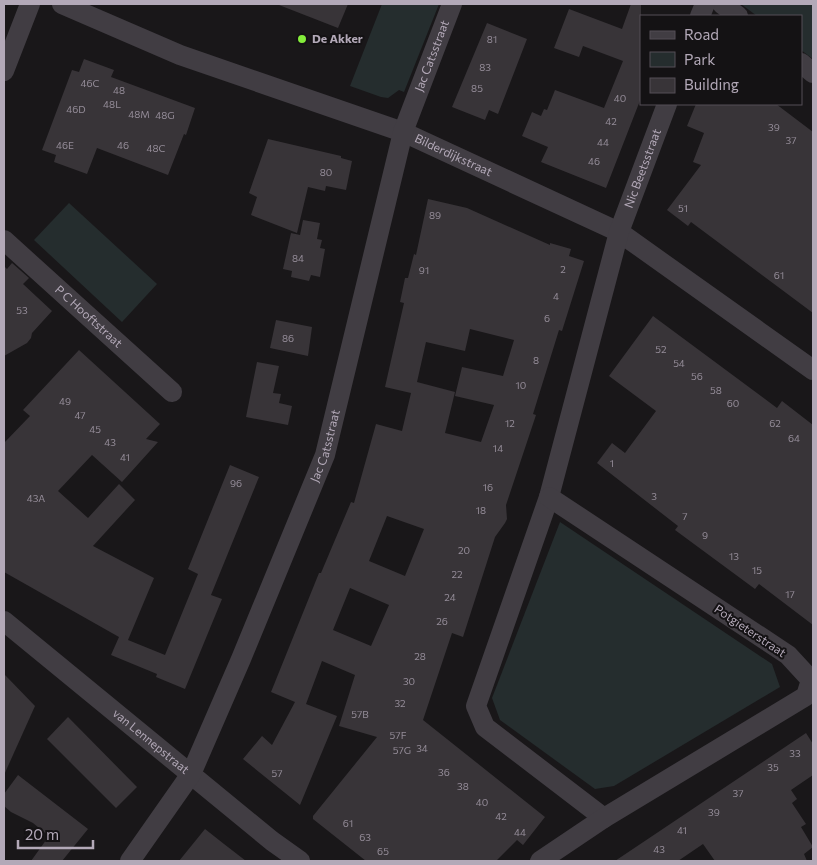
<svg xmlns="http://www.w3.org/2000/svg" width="817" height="865" font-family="Commissioner,sans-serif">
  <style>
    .green { fill: #252d2e }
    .building { fill: #383438; fill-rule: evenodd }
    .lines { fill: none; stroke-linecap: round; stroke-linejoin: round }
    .street { stroke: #413d43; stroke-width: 20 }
    .poi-dot { fill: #84ed3b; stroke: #141214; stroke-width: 2 }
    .labels { text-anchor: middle; stroke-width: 4; stroke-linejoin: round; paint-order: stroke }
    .number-label { font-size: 10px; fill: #948c98 }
    .poi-label { font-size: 12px; font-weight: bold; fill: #b3a9b8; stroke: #141214; text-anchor: start }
    .street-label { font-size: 12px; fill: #b3a9b8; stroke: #141214 }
  </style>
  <rect width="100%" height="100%" fill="#191719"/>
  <g class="green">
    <polygon points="382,4 439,4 404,92 399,90 388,98 381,97 350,86"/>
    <polygon points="741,4 813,4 813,59 801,50 801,16 757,16"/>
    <polygon points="69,203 157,284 122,322 34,240"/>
    <polygon points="560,522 772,664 780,687 614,786 595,789 500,720 492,698"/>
  </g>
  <g class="building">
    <polygon points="279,4 348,4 338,28 279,5"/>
    <polygon points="631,4 641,4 641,98 606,188 541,162 548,147 522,136 532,112 541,116 544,109 547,110 555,90 604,108 623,61 583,46 579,57 554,48 569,9 622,29"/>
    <polygon points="487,23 527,39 498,114 489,110 485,120 452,107"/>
    <polygon points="84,59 114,70 111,77 195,108 186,135 184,134 168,175 97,148 87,174 54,162 56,155 42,150 72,70 79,72"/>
    <polygon points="696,104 776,104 813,132 813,313 691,222 688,226 667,210 701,165 693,162 704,133 687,126"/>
    <polygon points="268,139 341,156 341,158 352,161 346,190 326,186 325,191 308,187 297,233 251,215 257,197 249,193"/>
    <path d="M428,199L467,208L550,245V243L571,249L569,256L584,261L562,331L559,330L533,414L536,415L506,505L507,519L505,523L495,537L463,637L452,633L423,720L545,817L523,845L517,840L496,861H366L313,819V816L377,737L339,726L355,675L322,661L306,704L337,716L300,805L243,759L262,736L272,745L295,702L271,692L319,573H321L351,502L354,503L376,424L402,431L411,393L385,387L404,303L400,302L405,278H408L414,254L416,255ZM470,329L514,340L503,376L462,367L455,396L494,405L481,442L445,433L455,392L417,382L426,342L465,351ZM387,516L424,529L405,576L369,561ZM350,588L389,605L371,646L333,630Z"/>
    <polygon points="303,220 320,223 317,239 322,240 320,248 325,249 320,277 311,275 309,281 291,277 292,271 283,269 291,233 300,235"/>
    <polygon points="12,263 29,278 23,284 52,311 32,333 31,338 27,343 4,356 4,266 7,269"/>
    <polygon points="653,316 777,408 782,401 813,425 813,625 759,584 755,589 675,530 678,526 597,463 612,443 625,453 656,411 609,376"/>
    <polygon points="276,320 312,327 308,356 270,348"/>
    <polygon points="79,350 160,424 146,439 158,442 122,482 92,455 58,491 88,518 119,484 135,500 93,546 154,578 128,640 165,655 198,574 188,569 230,465 259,477 211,595 222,599 185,689 156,677 157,674 111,655 119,637 4,572 4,443 30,416 23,410"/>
    <polygon points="257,362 279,366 273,393 281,394 279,403 292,406 288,425 246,417"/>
    <polygon points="4,674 35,706 4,775"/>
    <polygon points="68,717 137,787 116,808 47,739"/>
    <polygon points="806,733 813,744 813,775 791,790 797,799 792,803 806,824 801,827 813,847 804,854 807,861 715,861 703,844 678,861 615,861"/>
    <polygon points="18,775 88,829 62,861 31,861 49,836 33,823 11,812 4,806 4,794"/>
    <polygon points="205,829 224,844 246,861 179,861"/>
  </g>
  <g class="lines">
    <g class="street">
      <path id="s1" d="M62,4L180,55L403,132L619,232L813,370"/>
      <polyline points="722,4 738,16"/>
      <polyline points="700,16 705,4"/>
      <polyline points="801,63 813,73"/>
      <polyline points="4,71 30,4"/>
      <path id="s2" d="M4,240L172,392"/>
      <path id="s3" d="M4,621L272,841L300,861"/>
      <path id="s4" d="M604,818L485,727L476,706L549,497L619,232L667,104"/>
      <path id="s5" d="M130,861L191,774L241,659L325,455L403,132L452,4"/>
      <polyline points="540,861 604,818 806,696 811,680 788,655 549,497"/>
    </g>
  </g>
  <circle class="poi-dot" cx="302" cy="39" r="5"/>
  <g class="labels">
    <g class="number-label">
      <text x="492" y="43">81</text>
      <text x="485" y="71">83</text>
      <text x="90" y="87">46C</text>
      <text x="477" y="92">85</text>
      <text x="119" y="94">48</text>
      <text x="620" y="102">40</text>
      <text x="112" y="108">48L</text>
      <text x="76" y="113">46D</text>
      <text x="139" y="118">48M</text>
      <text x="165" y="119">48G</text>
      <text x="611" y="125">42</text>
      <text x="774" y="131">39</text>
      <text x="791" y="144">37</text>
      <text x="603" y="146">44</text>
      <text x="65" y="149">46E</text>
      <text x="123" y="149">46</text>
      <text x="156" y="152">48C</text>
      <text x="594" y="165">46</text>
      <text x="326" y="176">80</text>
      <text x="683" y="212">51</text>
      <text x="435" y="219">89</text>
      <text x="298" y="262">84</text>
      <text x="563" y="273">2</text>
      <text x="424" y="274">91</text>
      <text x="779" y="279">61</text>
      <text x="556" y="300">4</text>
      <text x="22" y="314">53</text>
      <text x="547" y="322">6</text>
      <text x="288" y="342">86</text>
      <text x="661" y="353">52</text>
      <text x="536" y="364">8</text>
      <text x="679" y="367">54</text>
      <text x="697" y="380">56</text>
      <text x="521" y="389">10</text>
      <text x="716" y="394">58</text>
      <text x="65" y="405">49</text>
      <text x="733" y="407">60</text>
      <text x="80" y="419">47</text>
      <text x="510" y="427">12</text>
      <text x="775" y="427">62</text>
      <text x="95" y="433">45</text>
      <text x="794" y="442">64</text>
      <text x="110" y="446">43</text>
      <text x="498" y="452">14</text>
      <text x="125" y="461">41</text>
      <text x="612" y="467">1</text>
      <text x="236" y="487">96</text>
      <text x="488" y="491">16</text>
      <text x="654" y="500">3</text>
      <text x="36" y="502">43A</text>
      <text x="481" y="514">18</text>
      <text x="685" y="520">7</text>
      <text x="705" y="539">9</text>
      <text x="464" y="554">20</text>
      <text x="734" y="560">13</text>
      <text x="757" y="574">15</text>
      <text x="457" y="578">22</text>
      <text x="790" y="598">17</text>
      <text x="450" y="601">24</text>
      <text x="442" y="625">26</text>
      <text x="420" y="660">28</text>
      <text x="409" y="685">30</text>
      <text x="400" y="707">32</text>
      <text x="360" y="718">57B</text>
      <text x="398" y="739">57F</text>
      <text x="422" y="752">34</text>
      <text x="402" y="754">57G</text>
      <text x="795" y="757">33</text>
      <text x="773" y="771">35</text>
      <text x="444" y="776">36</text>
      <text x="277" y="777">57</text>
      <text x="463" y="790">38</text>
      <text x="738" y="797">37</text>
      <text x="482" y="806">40</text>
      <text x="714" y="816">39</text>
      <text x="501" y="820">42</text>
      <text x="348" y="827">61</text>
      <text x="682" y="834">41</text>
      <text x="520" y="836">44</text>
      <text x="365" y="841">63</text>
      <text x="659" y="853">43</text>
      <text x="383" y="855">65</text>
    </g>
    <g class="poi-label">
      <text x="312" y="43">De Akker</text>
    </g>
    <g class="street-label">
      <text dy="4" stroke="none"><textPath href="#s5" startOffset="866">Jac Catsstraat</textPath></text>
      <text dy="4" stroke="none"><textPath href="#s1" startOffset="420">Bilderdijkstraat</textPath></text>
      <text dy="4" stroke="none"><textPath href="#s4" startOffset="736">Nic Beetsstraat</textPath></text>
      <text dy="4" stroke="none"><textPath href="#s2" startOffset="114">P C Hooftstraat</textPath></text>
      <text dy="4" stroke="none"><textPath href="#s5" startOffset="461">Jac Catsstraat</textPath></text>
      <text transform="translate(750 631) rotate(34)" y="4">Potgieterstraat</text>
      <text dy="4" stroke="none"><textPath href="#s3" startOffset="190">van Lennepstraat</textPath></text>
    </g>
  </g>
  <rect width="817" height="865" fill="none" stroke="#b3a9b8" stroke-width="10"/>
  <rect x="640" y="15" width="162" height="90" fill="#141214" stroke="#544e56"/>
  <rect x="650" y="31" width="25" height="8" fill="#413d43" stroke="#544e56"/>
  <text x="684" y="40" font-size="15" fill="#b3a9b8">Road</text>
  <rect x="650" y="52" width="25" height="15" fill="#252d2e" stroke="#544e56"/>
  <text x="684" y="65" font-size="15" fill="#b3a9b8">Park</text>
  <rect x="650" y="78" width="25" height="15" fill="#383438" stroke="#544e56"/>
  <text x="684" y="90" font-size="15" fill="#b3a9b8">Building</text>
  <path d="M18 840v8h75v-8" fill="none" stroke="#b3a9b8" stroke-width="2.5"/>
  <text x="25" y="840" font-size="15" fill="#b3a9b8" stroke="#141214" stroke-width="4" paint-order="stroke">20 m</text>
</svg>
